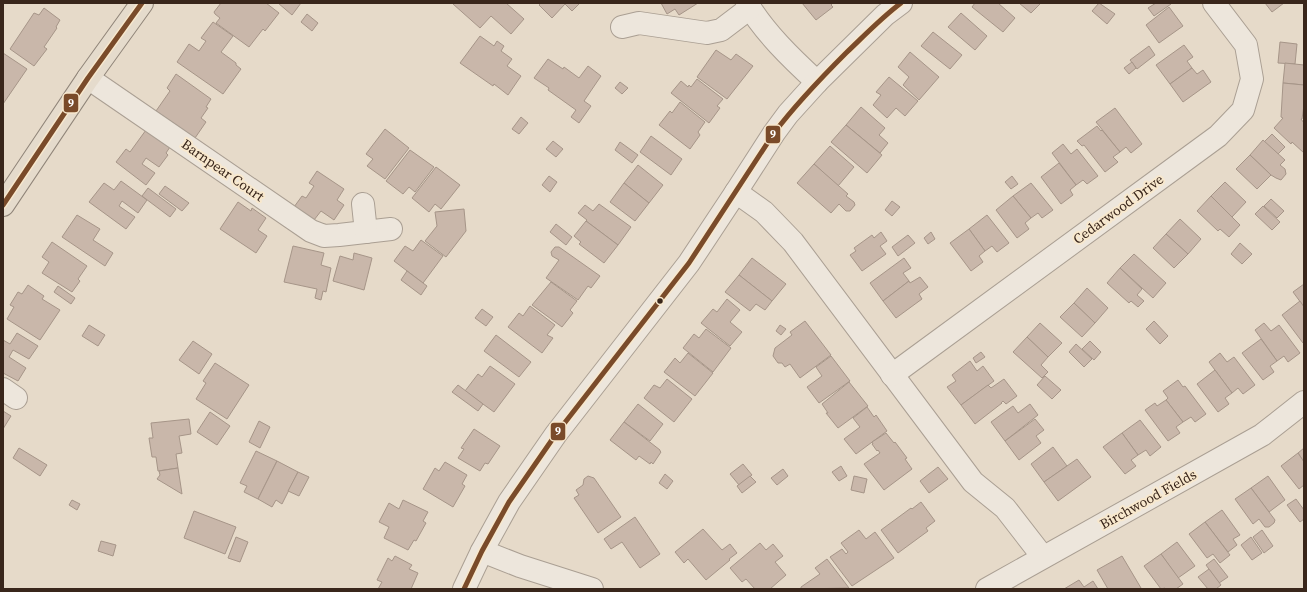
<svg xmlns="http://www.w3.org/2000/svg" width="1307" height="592" font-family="'Source Serif 4',serif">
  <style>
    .building { fill: #c9b7aa; stroke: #a69588 }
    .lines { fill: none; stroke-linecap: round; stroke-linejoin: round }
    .minor-casing { stroke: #aa9f93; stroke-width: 24 }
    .primary-casing { stroke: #908579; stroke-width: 24 }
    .minor { stroke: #ede6dc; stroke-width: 22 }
    .primary { stroke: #e5dbcc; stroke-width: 22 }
    .bus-1-casing { stroke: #f8e8cd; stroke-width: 8 }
    .bus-1 { stroke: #7a4b2a; stroke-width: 5 }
    .bus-dot { fill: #39261b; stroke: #f8e8cd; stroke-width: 1.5 }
    .labels { text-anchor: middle; stroke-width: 4; stroke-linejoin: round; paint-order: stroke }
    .street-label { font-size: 14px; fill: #39261b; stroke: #f8e8cd }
    .line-badge { stroke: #f8e8cd; stroke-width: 1.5 }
    .badge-label { font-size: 11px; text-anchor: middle; font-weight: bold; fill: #fff }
  </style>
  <rect width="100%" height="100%" fill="#e6dac9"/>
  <g class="building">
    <polygon points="221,3 266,3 279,13 265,31 263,29 249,47 216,23 220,18 215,14 214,12"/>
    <polygon points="278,3 301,3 292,15"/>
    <polygon points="454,3 506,3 524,19 511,34 491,16 480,28 453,4"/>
    <polygon points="541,3 580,3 572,11 565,4 552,18 539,5"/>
    <polygon points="661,3 698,3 679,15 675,9 667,14"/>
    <polygon points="802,3 833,3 831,5 833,7 816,20"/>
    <polygon points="975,3 998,3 1015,18 1003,32 972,7"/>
    <polygon points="1019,3 1041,3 1031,13"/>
    <polygon points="1099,3 1115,14 1107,24 1092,11"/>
    <polygon points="1156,3 1170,3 1171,4 1154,16 1148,8"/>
    <polygon points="1265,3 1284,3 1272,12"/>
    <polygon points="1169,7 1183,26 1159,43 1146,25"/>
    <polygon points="44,8 60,20 56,27 57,28 44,47 47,49 34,66 10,49 34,13 39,15"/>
    <polygon points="961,13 987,36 975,50 948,27"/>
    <polygon points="307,14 318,23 312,31 301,22"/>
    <polygon points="213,22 233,36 221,52 236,63 236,65 241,69 223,94 177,62 189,44 199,51 206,41 201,38"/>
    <polygon points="933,32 962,55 950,69 921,46"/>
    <polygon points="480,36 494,46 497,41 504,46 501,51 512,59 507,66 521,76 508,95 494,84 493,86 460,63"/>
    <polygon points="1280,42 1297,44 1295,64 1278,63"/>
    <polygon points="1184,45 1193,57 1187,61 1192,68 1170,84 1156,65"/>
    <polygon points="1149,46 1155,55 1137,69 1130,60"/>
    <polygon points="716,50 731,60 736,54 753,66 727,99 697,77"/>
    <polygon points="910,52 939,77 919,100 903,85 909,77 898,67"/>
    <polygon points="3,53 27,69 3,104"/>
    <polygon points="548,59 563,69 564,67 579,78 588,66 601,76 584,101 591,106 579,123 571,117 576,110 548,90 549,88 534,78"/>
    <polygon points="1132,62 1136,68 1129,74 1124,68"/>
    <polygon points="1285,63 1304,65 1304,85 1283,83"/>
    <polygon points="1192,68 1197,74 1203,70 1211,82 1183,102 1170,84"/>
    <polygon points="176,74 211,99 206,107 208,108 201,118 206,122 195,138 156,111 170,91 167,88"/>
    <polygon points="889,77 918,101 905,116 896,108 887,118 873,105 881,95 876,92"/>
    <polygon points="697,79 723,99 717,106 720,108 709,123 671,93 681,81 688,87 689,85 691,87"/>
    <polygon points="620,82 628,88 622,94 615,88"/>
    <polygon points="1283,83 1304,85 1304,105 1302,119 1301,119 1304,123 1304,153 1292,142 1291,144 1274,128 1283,118 1281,117"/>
    <polygon points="680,102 705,122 698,132 700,135 690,149 659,125 670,111 672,113"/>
    <polygon points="861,107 885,128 879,135 888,143 880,153 846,125"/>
    <polygon points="1115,108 1142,144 1131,153 1126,147 1120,152 1096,122"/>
    <polygon points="521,117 528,123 519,134 512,129"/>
    <polygon points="846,125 882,155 867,173 831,142"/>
    <polygon points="1097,126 1101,131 1102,130 1120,152 1113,157 1118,162 1105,172 1084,145 1082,146 1077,141"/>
    <polygon points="385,129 409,148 385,179 367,166 373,159 366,154"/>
    <polygon points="146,130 170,147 166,153 168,155 159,167 146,158 142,164 155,173 146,185 116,162 126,149 130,152"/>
    <polygon points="1272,134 1285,147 1278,154 1264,142"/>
    <polygon points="651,136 682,159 671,175 640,152"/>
    <polygon points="1263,140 1285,160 1280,165 1285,169 1286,174 1281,180 1276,178 1271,175 1250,155"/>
    <polygon points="553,141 563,149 556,157 546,149"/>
    <polygon points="620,142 638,155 632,163 615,150"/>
    <polygon points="1063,144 1071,154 1077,149 1098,176 1087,184 1083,180 1076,185 1052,153"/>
    <polygon points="830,146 854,167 838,186 814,164"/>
    <polygon points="410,150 434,167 415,192 409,187 403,194 386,181"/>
    <polygon points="1250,155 1271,175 1257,189 1236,169"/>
    <polygon points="1059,163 1076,185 1070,190 1073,195 1061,204 1041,177"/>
    <polygon points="814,164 848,194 846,196 854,202 855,205 850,211 846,211 839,204 831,213 797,183"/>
    <polygon points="638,165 663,185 649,203 624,183"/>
    <polygon points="436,167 460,185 441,209 435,204 429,212 412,198"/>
    <polygon points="317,171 344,189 337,200 344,205 334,220 321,211 314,220 294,207 302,196 306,198 314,186 309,183"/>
    <polygon points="549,176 557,182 550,192 542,185"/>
    <polygon points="1012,176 1018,184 1011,189 1005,182"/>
    <polygon points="121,181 147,200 138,213 122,201 119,206 135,217 126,229 89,202 104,183 114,190"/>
    <polygon points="1225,182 1246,202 1232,217 1211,196"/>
    <polygon points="624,183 649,203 635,221 610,202"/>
    <polygon points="1031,183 1053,210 1042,218 1038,213 1031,218 1013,196"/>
    <polygon points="165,186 189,203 182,211 159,194"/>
    <polygon points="148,188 176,209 170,217 142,196"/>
    <polygon points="1013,196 1031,218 1025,223 1029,229 1017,238 996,210"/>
    <polygon points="1211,196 1240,225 1229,237 1220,229 1218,231 1197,211"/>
    <polygon points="1271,199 1284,211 1277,218 1264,206"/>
    <polygon points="892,201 900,207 892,216 885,210"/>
    <polygon points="238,202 251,211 252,208 266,218 258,230 267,236 256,253 220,229"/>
    <polygon points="599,204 631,227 618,245 586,221 587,220 578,213 585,205 593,211"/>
    <polygon points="1263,206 1280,222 1272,230 1255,214"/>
    <polygon points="464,209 466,231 446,257 425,241 437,226 435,212"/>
    <polygon points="77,215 100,229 93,240 113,253 105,266 62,237"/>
    <polygon points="987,215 1009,243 997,252 992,246 985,251 969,229"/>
    <polygon points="1180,219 1201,239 1188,254 1166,234"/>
    <polygon points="586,221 618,245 604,263 579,244 581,242 574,236"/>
    <polygon points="556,224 572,237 566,245 550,232"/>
    <polygon points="969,229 985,251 979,256 983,262 971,271 950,243"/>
    <polygon points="881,232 887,241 880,246 886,254 862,271 850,255 856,251 854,248 872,235 874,238"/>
    <polygon points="931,232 935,239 928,244 924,238"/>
    <polygon points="1166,234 1188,254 1174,268 1153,248"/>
    <polygon points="908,235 915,243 898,256 892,247"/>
    <polygon points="421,240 443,256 423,283 394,261 405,246 413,251"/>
    <polygon points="52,242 87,266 78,279 80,281 72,292 42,273 49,262 42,257"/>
    <polygon points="1240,243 1252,254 1242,264 1231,254"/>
    <polygon points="293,246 324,253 321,265 331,268 326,292 323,291 321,300 315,298 317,289 284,282"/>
    <polygon points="555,247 559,247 600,276 591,288 588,286 578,300 546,278 559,260 552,256 551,252"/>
    <polygon points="354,253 372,258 364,290 333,281 340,256 353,260"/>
    <polygon points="1134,254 1166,283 1153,298 1120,268"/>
    <polygon points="752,258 786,284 772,301 739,275"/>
    <polygon points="904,258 911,268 903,273 909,281 883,301 870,283"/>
    <polygon points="1120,268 1142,289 1137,295 1144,301 1138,307 1131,301 1129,303 1107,283"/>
    <polygon points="407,271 427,286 421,295 401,280"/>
    <polygon points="739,275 772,301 765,310 756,304 750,311 725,292"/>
    <polygon points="920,277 928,287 919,294 922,299 896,318 883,301 909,281 910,283"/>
    <polygon points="551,282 577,301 570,310 573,313 562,327 532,305"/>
    <polygon points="1304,284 1304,307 1293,292"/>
    <polygon points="28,285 44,296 42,299 60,310 40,340 7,319 14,307 10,305 18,292 22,294"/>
    <polygon points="58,286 75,298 71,304 54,292"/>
    <polygon points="1087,288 1108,308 1095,323 1074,303"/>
    <polygon points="727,299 740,310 730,322 742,332 730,346 701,323 713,309 717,312"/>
    <polygon points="1300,301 1304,307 1304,342 1303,343 1282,315"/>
    <polygon points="1074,303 1095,323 1082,337 1060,317"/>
    <polygon points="530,306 555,325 547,335 553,338 542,353 508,327 519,313 523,316"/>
    <polygon points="482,309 493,317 486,326 475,318"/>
    <polygon points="805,321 831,355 800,378 790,364 785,367 782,363 778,363 773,356 775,348 792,335 790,332"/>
    <polygon points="1154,321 1168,336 1160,344 1146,329"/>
    <polygon points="1040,323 1062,343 1048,357 1027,337"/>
    <polygon points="1264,323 1271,331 1279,325 1300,353 1288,362 1284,356 1277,361 1255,330"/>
    <polygon points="89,325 105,335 98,346 82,336"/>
    <polygon points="780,325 786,329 781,335 776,331"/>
    <polygon points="706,329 731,348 713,372 683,348 694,334 699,338"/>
    <polygon points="17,333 38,346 29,359 13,350 9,357 26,368 18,381 3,373 3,340 10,344"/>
    <polygon points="496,335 531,362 519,377 484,351"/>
    <polygon points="1027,337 1048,357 1041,365 1048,372 1042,378 1013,352"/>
    <polygon points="1261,339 1277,361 1270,366 1274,372 1263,380 1242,353"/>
    <polygon points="193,341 212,354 199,374 179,360"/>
    <polygon points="1090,341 1101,352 1094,360 1082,349"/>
    <polygon points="1076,344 1092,359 1084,367 1069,352"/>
    <polygon points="981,352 985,357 976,363 973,358"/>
    <polygon points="688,353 713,373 695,396 664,372 675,358 680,363"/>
    <polygon points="1220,353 1227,362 1234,357 1255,385 1243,394 1238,388 1232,393 1209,362"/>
    <polygon points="831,356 850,381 819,403 807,387 822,376 816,367"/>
    <polygon points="970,361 977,371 983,366 994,381 961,405 947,387 956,381 952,375"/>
    <polygon points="215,363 249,385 227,419 196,399 206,383 203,381"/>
    <polygon points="490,366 515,384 494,412 465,391 478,374 482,377"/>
    <polygon points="1215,370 1232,393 1225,398 1229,404 1218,412 1197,384"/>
    <polygon points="1045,376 1061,390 1052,399 1037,385"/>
    <polygon points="667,379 692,399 674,422 644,398 654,385 660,388"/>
    <polygon points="1004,379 1017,396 1006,404 1003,401 1001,403 1002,403 975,424 961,405 988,385 991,388"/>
    <polygon points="1178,380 1183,387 1185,386 1206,414 1195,422 1191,417 1183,422 1166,400 1168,398 1163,391"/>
    <polygon points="849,382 868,406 838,428 826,413 828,413 822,404"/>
    <polygon points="458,385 483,404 478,411 452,392"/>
    <polygon points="1166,400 1183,422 1176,427 1180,433 1168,441 1145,410 1155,403 1157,406"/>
    <polygon points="638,404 663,424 650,441 624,422"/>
    <polygon points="1030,404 1038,415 1005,441 991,422 1013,406 1018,413"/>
    <polygon points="867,407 874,417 876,415 887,431 856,454 844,439 860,427 853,418"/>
    <polygon points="3,411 11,416 3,429"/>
    <polygon points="210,412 230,426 217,445 197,432"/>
    <polygon points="189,419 191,434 179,436 182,453 176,454 178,468 158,471 156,457 152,457 149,438 153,438 151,423"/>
    <polygon points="1035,419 1044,430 1036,436 1041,443 1019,460 1005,441"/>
    <polygon points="1140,420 1161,447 1150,456 1146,450 1138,455 1122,433"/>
    <polygon points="259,421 270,427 260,448 249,442"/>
    <polygon points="624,422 660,450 660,451 661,452 653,464 651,462 650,464 639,456 636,460 610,440"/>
    <polygon points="474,429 500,446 488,464 485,463 480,471 458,458 464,449 461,448"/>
    <polygon points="886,433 894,443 895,442 907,458 905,459 912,469 884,490 864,464 880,453 878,450 877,451 872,444 873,444 872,442"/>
    <polygon points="1122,433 1138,455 1131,460 1136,466 1125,474 1103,447"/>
    <polygon points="1053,447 1067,466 1044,482 1031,464"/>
    <polygon points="19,448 47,465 40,476 13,458"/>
    <polygon points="1304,448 1304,462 1298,453"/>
    <polygon points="256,451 277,461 258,499 244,492 247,486 240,483"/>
    <polygon points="1298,453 1304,462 1304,485 1299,489 1281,466"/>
    <polygon points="1077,459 1091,477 1058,501 1044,482"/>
    <polygon points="277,461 298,472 282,504 276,500 272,507 258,499"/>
    <polygon points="445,462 467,475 462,484 465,486 453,507 423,489 435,468 439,471"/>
    <polygon points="743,464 752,475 739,485 730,474"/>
    <polygon points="841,466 847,476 839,481 832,472"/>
    <polygon points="938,467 948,479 929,493 920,481"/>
    <polygon points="178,468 182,494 157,479 160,475 159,471"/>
    <polygon points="783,469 788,476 777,485 771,478"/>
    <polygon points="298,472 309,477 299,496 288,491"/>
    <polygon points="665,474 673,481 667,489 659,483"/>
    <polygon points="588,476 594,478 621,517 598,533 574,498 579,495 576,490 583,485 584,479"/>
    <polygon points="750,476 756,482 742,493 737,486"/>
    <polygon points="854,476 867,479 864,493 851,490"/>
    <polygon points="1268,476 1285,500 1269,512 1251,488"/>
    <polygon points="1251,488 1275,520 1274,523 1269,527 1265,527 1259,519 1253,524 1235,499"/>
    <polygon points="1296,499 1304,510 1304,519 1300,522 1287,505"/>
    <polygon points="72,500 80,504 77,510 69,505"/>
    <polygon points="403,500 428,512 423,521 426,523 416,541 414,540 408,550 384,538 389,527 379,522 389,503 399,509"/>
    <polygon points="921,502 935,521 926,528 928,531 898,553 881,530 911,508 912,509"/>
    <polygon points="1222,510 1240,535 1233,539 1237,545 1228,552 1205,522"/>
    <polygon points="194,511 236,527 225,554 184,538"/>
    <polygon points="635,517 660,554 640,568 622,542 611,549 604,539"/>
    <polygon points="1205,522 1230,555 1220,563 1213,554 1207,558 1189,534"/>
    <polygon points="703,529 722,550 730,544 737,553 729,559 730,560 706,580 688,559 684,563 675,552"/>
    <polygon points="859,530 866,539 875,532 894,558 852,586 830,557 842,549 846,554 848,552 841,543"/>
    <polygon points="1262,530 1273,546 1264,553 1253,537"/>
    <polygon points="236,537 248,542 240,562 228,558"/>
    <polygon points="1251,537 1262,553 1252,560 1241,545"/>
    <polygon points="101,541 116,545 113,556 98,551"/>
    <polygon points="1177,542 1195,566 1178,578 1161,554"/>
    <polygon points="760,543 766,550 773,544 783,556 775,562 786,575 770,589 755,589 746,579 742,582 730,568"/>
    <polygon points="1161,554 1183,584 1176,589 1166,589 1165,588 1161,589 1144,566"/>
    <polygon points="395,556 412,565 409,569 418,573 411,589 378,589 382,582 377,580 388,558 392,561"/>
    <polygon points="1122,556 1141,588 1138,589 1108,589 1097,570"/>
    <polygon points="827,559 849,588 801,589 801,587 820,574 815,568"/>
    <polygon points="1214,559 1228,577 1219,583 1206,565"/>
    <polygon points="1209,569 1221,585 1216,589 1208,589 1198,577"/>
    <polygon points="1079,580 1084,587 1093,581 1098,589 1064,589"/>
  </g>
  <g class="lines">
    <g class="minor-casing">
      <g id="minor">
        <path d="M747,3C765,33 791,58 817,82"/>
        <polyline points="622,27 639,23 707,33 721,30 750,8"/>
        <polyline points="88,78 311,231 324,236 339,235 391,229"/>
        <polyline points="736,192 764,212 793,242 973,482 1005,508 1043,557"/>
        <polyline points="363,204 366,232"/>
        <polyline points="892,375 1218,136 1243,110 1252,79 1246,45 1214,3"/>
        <polyline points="3,389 16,398"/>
        <polyline points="482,551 520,566 592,589"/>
        <polyline points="464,589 482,551 509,502 556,434 689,263 736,192 774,133 788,114 817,82 885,15 901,3"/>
        <polyline points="987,589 1262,435 1304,402"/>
      </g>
    </g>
    <g class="primary-casing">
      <polyline id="primary" points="3,205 88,78 142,3"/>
    </g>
    <use href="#minor" class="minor"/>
    <use href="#primary" class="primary"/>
    <g class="bus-1-casing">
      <g id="bus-1">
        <polyline points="3,205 88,78 142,3"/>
        <path d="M464,589L482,551L509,502L556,434L689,263L774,133C796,104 821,78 846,53C864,36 881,18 901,3"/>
      </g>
    </g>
    <use href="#bus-1" class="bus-1"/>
  </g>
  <circle class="bus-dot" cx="660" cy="301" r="3.5"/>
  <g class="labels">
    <g class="street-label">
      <text transform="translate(223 170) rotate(35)" y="5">Barnpear Court</text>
      <text transform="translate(1118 209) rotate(-36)" y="5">Cedarwood Drive</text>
      <text transform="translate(1148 499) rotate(-29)" y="5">Birchwood Fields</text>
    </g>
  </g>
  <g class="line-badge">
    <rect x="63" y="93" width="16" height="20" rx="4" fill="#7a4b2a"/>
    <rect x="765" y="125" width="16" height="19" rx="4" fill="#7a4b2a"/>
    <rect x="550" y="422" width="16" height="19" rx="4" fill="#7a4b2a"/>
  </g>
  <g class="badge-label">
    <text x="71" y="107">9</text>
    <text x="773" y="138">9</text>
    <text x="558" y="435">9</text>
  </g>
  <rect width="1307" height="592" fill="none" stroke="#39261b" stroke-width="8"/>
</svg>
